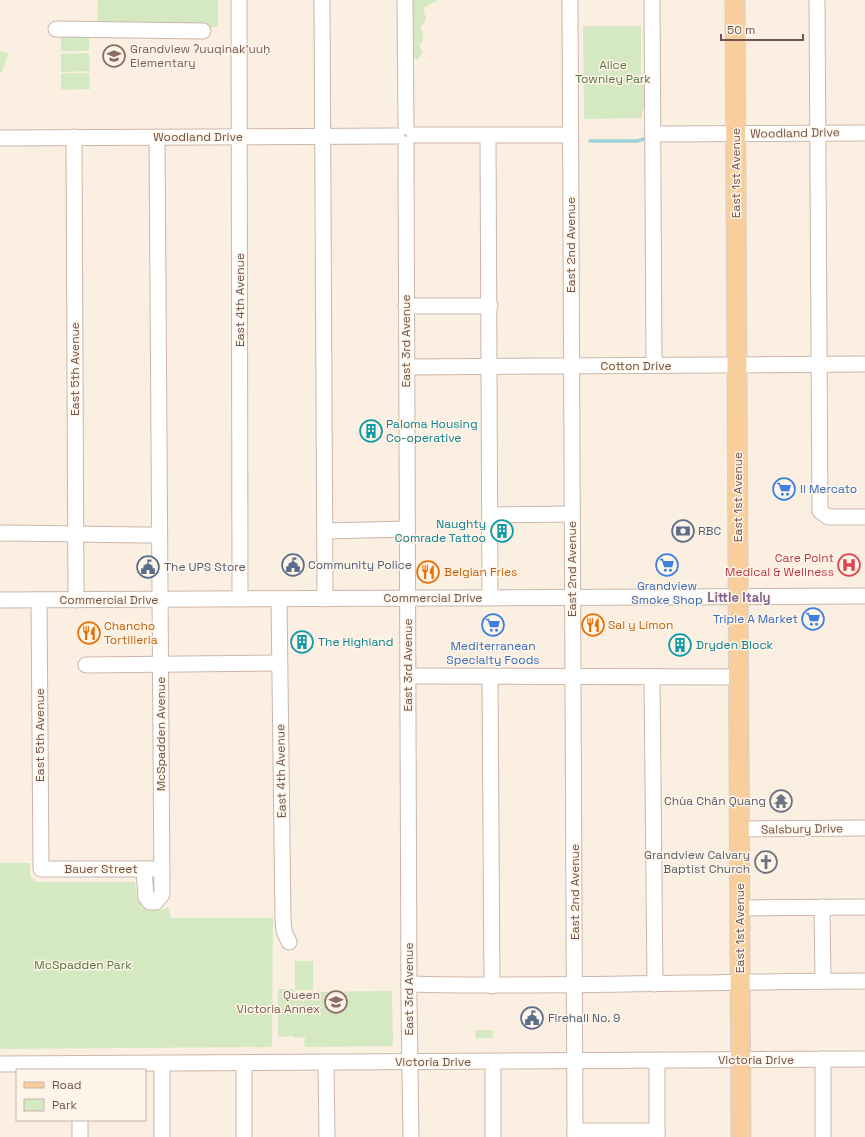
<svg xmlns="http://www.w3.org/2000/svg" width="865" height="1137" font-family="'Space Grotesk',sans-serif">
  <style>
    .green { fill: #d4e8c1 }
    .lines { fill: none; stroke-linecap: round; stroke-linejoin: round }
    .stream { stroke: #9ed1d5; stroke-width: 3.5 }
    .minor-casing { stroke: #ccb6a9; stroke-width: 17 }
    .major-casing { stroke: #d8cfcc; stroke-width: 21 }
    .minor { stroke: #fff; stroke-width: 15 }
    .major { stroke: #f8ce9c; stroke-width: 19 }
    .labels { text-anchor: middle; stroke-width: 3; stroke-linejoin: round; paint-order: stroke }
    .education-label { font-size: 12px; fill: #785e54; stroke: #fef4e8; text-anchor: start }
    .park-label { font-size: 12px; fill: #567742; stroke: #fef4e8 }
    .street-label { font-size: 12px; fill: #72554a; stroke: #fef4e8 }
    .culture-label { font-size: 12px; fill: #0d838f; stroke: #fef4e8; text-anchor: start }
    .shop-label { font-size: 12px; fill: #366cbe; stroke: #fef4e8 }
    .service-label { font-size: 12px; fill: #4e5e75; stroke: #fef4e8; text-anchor: start }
    .health-label { font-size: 12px; fill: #be3a42; stroke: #fef4e8; text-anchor: end }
    .food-label { font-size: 12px; fill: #c56008; stroke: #fef4e8; text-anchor: start }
    .worship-label { font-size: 12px; fill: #5b616d; stroke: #fef4e8; text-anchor: end }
    .neighbourhood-label { font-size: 13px; font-weight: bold; fill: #816595; stroke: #fef4e8 }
  </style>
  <rect width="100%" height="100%" fill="#fbefe2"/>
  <g class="green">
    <polygon points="98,0 218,0 218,27 97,28"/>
    <polygon points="410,0 438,0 423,8 426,19 420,29 422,29 423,40 419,45 423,52 417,60 411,54 415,45 412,42 410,22 414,16 411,15"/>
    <polygon points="583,26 641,26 641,85 645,85 645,110 642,111 642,118 584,119"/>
    <polygon points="89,34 89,51 61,51 61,35"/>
    <polygon points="0,51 8,54 2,72 0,72"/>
    <polygon points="89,53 90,71 61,72 61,54"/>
    <polygon points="61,73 89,73 90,89 61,90"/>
    <path d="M0,863H30V876L37,882H135L137,898L143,908C152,911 160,912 168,907L171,918H273L272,1047L0,1049Z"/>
    <rect x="295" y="961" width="18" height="29"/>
    <polygon points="278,989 293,989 304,1003 304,992 392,991 393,1046 304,1047 305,1037 295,1038 293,1036 278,1037"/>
    <polygon points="475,1030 493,1030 493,1038 476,1038"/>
  </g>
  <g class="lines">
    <polyline class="stream" points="590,141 637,141 644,139"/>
    <g class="minor-casing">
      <g id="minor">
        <polyline points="239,0 240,599"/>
        <polyline points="322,0 325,599"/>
        <polyline points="405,0 406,127"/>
        <polyline points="570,0 575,1137"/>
        <polyline points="652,0 654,365"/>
        <polyline points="817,0 820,511 828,517 865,517"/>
        <polyline points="56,29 203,31"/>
        <polyline points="653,134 865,133"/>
        <polyline points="414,135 570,135"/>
        <polyline points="488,136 490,598"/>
        <polyline points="74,137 76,600"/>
        <polyline points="0,138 397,136"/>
        <polyline points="406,144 409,1001 411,1137"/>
        <polyline points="406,306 490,306"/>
        <polyline points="407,367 865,364"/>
        <polyline points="490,515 572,514"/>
        <polyline points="325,531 407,529"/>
        <path d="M0,533C53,533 105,535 158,535"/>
        <polyline points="279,599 283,919 284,931 289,942"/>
        <polyline points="0,600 865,596"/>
        <polyline points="39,600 41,869 154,869"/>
        <polyline points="86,665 279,663"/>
        <polyline points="408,676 739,677"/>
        <polyline points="490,677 492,986"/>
        <polyline points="652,677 655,984"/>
        <polyline points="740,829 865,828"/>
        <polyline points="144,869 146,897 150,902 156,902 162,894 157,137"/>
        <polyline points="822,907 823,981"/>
        <polyline points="740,908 865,907"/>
        <path d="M409,984C561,988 713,981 865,981"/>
        <polyline points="823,1059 823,1137"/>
        <polyline points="493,1062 493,1137"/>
        <polyline points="244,1063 244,1137"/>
        <polyline points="326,1063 327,1137"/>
        <polyline points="0,1064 865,1059"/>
        <polyline points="162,1064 162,1137"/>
        <polyline points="80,1120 80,1137"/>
        <polyline points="575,1131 657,1131"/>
        <polyline points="657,1137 657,1061"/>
      </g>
    </g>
    <g class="major-casing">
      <polyline id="major" points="735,0 741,1137"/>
    </g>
    <use href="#minor" class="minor"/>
    <use href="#major" class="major"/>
  </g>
  <defs>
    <g id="school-ring" transform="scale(1.15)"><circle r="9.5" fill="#fef4e8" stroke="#8d6e63" stroke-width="1.5"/><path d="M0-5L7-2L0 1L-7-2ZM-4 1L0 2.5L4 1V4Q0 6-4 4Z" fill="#8d6e63"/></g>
    <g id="building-ring" transform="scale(1.15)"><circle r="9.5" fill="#fef4e8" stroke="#0f9aa8" stroke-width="1.5"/><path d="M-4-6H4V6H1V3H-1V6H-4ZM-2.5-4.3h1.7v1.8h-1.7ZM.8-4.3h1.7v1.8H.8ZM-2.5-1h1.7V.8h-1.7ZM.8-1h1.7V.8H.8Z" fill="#0f9aa8"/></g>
    <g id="supermarket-ring" transform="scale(1.15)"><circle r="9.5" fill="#fef4e8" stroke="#3f7fe0" stroke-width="1.5"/><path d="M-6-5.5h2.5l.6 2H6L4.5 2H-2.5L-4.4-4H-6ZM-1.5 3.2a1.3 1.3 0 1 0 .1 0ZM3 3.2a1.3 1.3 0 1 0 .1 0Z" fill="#3f7fe0"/></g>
    <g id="bank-ring" transform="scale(1.15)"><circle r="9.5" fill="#fef4e8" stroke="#5c6f8a" stroke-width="1.5"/><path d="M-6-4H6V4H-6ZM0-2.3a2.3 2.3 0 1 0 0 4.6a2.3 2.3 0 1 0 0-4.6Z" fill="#5c6f8a"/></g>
    <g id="civic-ring" transform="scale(1.15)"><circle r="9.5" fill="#fef4e8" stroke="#5c6f8a" stroke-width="1.5"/><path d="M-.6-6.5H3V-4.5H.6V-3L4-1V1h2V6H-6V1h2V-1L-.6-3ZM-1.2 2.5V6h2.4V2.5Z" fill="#5c6f8a"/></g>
    <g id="hospital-ring" transform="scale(1.15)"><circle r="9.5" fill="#fef4e8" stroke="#e0444e" stroke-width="1.5"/><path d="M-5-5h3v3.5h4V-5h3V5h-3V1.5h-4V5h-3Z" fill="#e0444e"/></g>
    <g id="restaurant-ring" transform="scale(1.15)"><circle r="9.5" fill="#fef4e8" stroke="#e8710a" stroke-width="1.5"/><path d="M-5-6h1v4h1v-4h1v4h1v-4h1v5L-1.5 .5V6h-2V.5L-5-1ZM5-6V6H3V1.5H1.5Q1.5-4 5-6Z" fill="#e8710a"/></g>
    <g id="temple-ring" transform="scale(1.15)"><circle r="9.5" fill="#fef4e8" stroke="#6b7280" stroke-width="1.5"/><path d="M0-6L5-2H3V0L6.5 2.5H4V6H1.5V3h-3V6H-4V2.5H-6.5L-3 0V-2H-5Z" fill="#6b7280"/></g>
    <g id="church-ring" transform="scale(1.15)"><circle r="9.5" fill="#fef4e8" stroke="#6b7280" stroke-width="1.5"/><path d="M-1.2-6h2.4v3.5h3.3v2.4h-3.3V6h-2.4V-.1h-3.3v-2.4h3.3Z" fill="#6b7280"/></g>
  </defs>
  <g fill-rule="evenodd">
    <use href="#school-ring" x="114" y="56"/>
    <use href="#building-ring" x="371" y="431"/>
    <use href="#supermarket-ring" x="784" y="489"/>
    <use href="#building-ring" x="502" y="531"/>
    <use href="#bank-ring" x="683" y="531"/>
    <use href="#civic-ring" x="293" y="565"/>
    <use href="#supermarket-ring" x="667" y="565"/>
    <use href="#hospital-ring" x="849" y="565"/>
    <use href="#civic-ring" x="148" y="567"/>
    <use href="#restaurant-ring" x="428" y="572"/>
    <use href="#supermarket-ring" x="813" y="619"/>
    <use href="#supermarket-ring" x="493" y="625"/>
    <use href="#restaurant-ring" x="593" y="625"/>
    <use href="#restaurant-ring" x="89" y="633"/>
    <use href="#building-ring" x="302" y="642"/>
    <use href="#building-ring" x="680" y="645"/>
    <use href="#temple-ring" x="781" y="801"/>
    <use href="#church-ring" x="766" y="862"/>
    <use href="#school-ring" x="336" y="1002"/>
    <use href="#civic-ring" x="532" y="1018"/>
  </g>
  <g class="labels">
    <g class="education-label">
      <text x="130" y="53">Grandview ʔuuqinak’uuḥ<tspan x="130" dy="14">Elementary</tspan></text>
      <text x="320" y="999" text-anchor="end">Queen<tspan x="320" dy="14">Victoria Annex</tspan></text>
    </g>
    <g class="park-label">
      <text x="613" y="69">Alice<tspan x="613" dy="14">Townley Park</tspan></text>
      <text x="83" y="969">McSpadden Park</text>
    </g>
    <g class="street-label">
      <text transform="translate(795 133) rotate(-1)" y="4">Woodland Drive</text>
      <text x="198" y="141">Woodland Drive</text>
      <text transform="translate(736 173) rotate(-90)" y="4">East 1st Avenue</text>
      <text transform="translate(571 245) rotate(-90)" y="4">East 2nd Avenue</text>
      <text transform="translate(240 300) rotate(-90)" y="4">East 4th Avenue</text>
      <text transform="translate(406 341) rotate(-90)" y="4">East 3rd Avenue</text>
      <text x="636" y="370">Cotton Drive</text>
      <text transform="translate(75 369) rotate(-90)" y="4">East 5th Avenue</text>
      <text transform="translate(738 497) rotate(-90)" y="4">East 1st Avenue</text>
      <text transform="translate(572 569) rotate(-90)" y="4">East 2nd Avenue</text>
      <text x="433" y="602">Commercial Drive</text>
      <text x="109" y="604">Commercial Drive</text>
      <text transform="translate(408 665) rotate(-90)" y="4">East 3rd Avenue</text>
      <text transform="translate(161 734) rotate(-90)" y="4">McSpadden Avenue</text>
      <text transform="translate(40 735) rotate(-90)" y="4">East 5th Avenue</text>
      <text transform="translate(281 771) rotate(-91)" y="4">East 4th Avenue</text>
      <text transform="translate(802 829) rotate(-1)" y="4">Salsbury Drive</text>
      <text x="101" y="873">Bauer Street</text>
      <text transform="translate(575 892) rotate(-90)" y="4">East 2nd Avenue</text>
      <text transform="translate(740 928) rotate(-90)" y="4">East 1st Avenue</text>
      <text transform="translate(409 989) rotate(-90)" y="4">East 3rd Avenue</text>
      <text x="756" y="1064">Victoria Drive</text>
      <text x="433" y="1066">Victoria Drive</text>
    </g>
    <g class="culture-label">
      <text x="386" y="428">Paloma Housing<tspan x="386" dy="14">Co-operative</tspan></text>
      <text x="486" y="528" text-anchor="end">Naughty<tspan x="486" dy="14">Comrade Tattoo</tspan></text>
      <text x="318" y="646">The Highland</text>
      <text x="696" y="649">Dryden Block</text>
    </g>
    <g class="shop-label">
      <text x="800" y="493" text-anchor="start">Il Mercato</text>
      <text x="667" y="590">Grandview<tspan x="667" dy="14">Smoke Shop</tspan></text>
      <text x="798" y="623" text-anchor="end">Triple A Market</text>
      <text x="493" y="650">Mediterranean<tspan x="493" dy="14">Specialty Foods</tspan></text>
    </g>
    <g class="service-label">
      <text x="698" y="535">RBC</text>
      <text x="308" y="569">Community Police</text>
      <text x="164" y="571">The UPS Store</text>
      <text x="548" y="1022">Firehall No. 9</text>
    </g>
    <g class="health-label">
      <text x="834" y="562">Care Point<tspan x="834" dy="14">Medical &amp; Wellness</tspan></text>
    </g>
    <g class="food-label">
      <text x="444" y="576">Belgian Fries</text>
      <text x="608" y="629">Sal y Limon</text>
      <text x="104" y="630">Chancho<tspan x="104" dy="14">Tortilleria</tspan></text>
    </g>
    <g class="worship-label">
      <text x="766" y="805">Chùa Chân Quang</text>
      <text x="750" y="859">Grandview Calvary<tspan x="750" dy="14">Baptist Church</tspan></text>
    </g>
    <g class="neighbourhood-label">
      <text x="739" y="602">Little Italy</text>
    </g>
  </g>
  <rect x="16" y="1069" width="130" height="52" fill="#fef4e8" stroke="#c6b4a9"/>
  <rect x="24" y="1082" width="20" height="6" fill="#f8ce9c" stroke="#c6b4a9"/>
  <text x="52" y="1089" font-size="12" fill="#72554a">Road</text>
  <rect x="24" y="1099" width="20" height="12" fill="#d4e8c1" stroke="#c6b4a9"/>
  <text x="52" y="1109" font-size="12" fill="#72554a">Park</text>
  <path d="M721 34v6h82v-6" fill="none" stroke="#72554a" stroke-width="2"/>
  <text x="727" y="34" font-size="12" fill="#72554a" stroke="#fef4e8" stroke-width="3" paint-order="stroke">50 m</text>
</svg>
